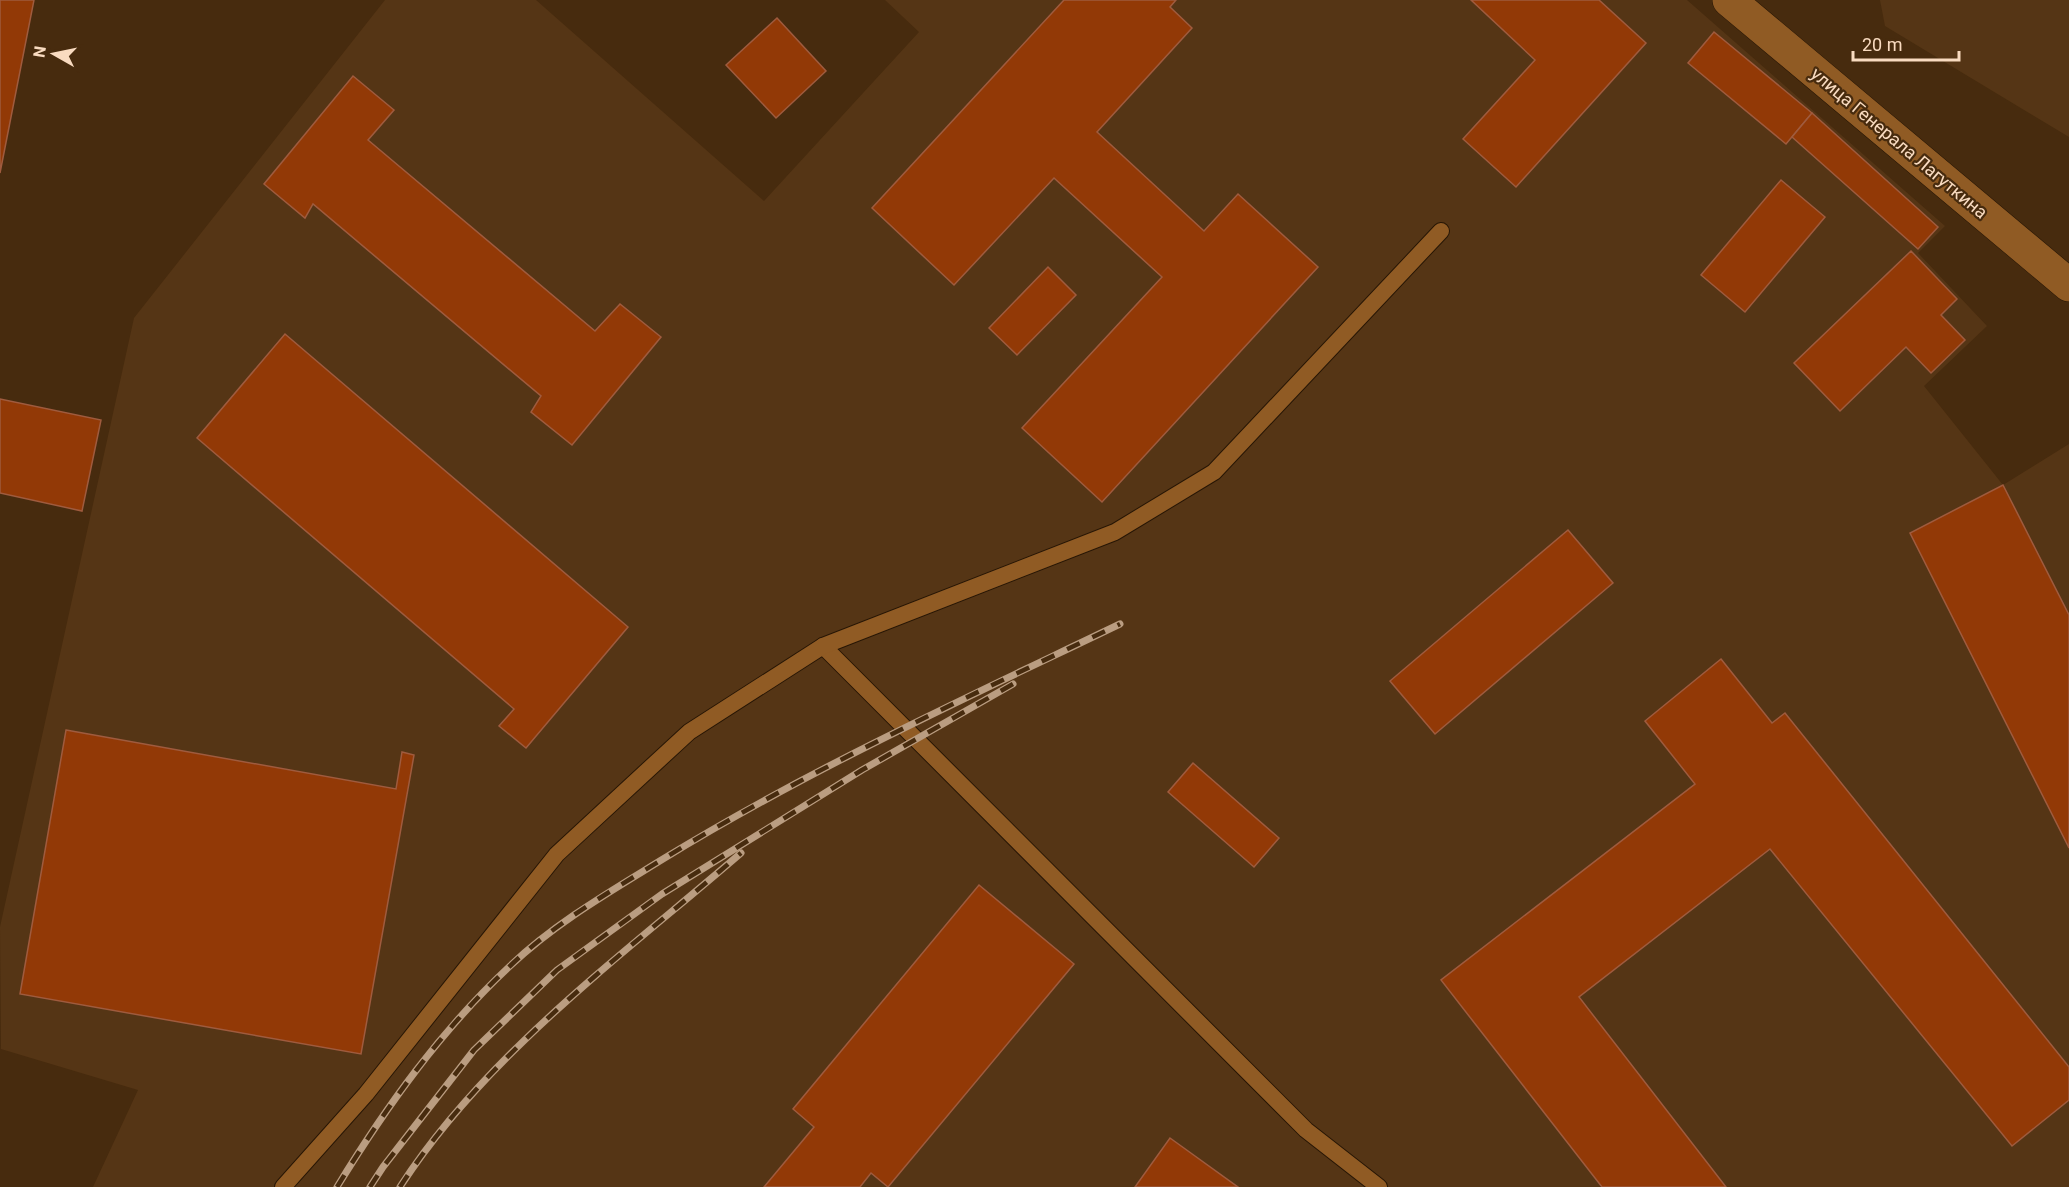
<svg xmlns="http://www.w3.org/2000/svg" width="2069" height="1187" font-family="Roboto,sans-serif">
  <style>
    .built { fill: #553515 }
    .building { fill: #923906; stroke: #9f5b3e; stroke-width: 1.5 }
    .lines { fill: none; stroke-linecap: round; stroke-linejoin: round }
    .lane-casing { stroke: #271605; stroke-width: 18 }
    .street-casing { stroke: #271605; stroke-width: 34 }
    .lane { stroke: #905b24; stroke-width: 16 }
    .street { stroke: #905b24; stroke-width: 33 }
    .rail-casing { stroke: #ba9d81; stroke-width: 7 }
    .rail { stroke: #472b0e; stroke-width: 4.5; stroke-dasharray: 14; stroke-linecap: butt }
    .labels { text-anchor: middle; stroke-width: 4.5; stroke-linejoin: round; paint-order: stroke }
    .street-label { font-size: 18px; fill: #f9dbc0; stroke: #472b0e }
  </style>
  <rect width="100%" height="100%" fill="#472b0e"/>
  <g class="built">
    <polygon points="385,0 536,0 764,201 919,32 885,0 1687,0 1945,226 1918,253 1987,326 1924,386 2003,485 2069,444 2069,1187 93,1187 138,1090 1,1049 0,927 134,318"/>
    <polygon points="1880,0 2069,0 2069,137 1885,26"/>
  </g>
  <g class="building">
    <polygon points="0,0 34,0 0,173"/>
    <polygon points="1064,0 1176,0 1170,7 1192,28 1097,132 1204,231 1238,194 1318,267 1102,502 1022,428 1162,277 1054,178 954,285 872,208"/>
    <polygon points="1471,0 1599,0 1646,43 1516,187 1463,139 1535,60"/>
    <polygon points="777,18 826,71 776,118 726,65"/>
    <polygon points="1714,32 1812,113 1786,144 1688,63"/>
    <polygon points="353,76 394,110 368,140 595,331 620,304 661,337 572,445 531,412 541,396 313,204 305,218 264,184"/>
    <polygon points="1812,113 1938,227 1918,249 1792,137"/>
    <polygon points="1781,180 1825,217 1745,312 1701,275"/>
    <polygon points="1911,251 1957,299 1941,315 1965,340 1931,373 1906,347 1840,411 1794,363"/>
    <polygon points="1048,267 1076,295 1017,355 989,328"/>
    <polygon points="285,334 628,627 526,748 499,726 514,709 197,438"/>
    <polygon points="0,399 101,420 82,511 0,493"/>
    <polygon points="2003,485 2069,615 2069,848 1910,533"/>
    <polygon points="1568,530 1613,583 1435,734 1390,681"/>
    <polygon points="1721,659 1772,723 1785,713 2069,1067 2069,1100 2012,1146 1770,849 1579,997 1726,1187 1602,1187 1441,980 1695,784 1645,721"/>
    <polygon points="66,730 396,789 402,752 414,755 361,1054 20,994"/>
    <polygon points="1193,763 1279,838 1254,867 1168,792"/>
    <polygon points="979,885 1074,964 888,1187 871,1173 860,1187 764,1187 814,1127 793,1109"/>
    <polygon points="1170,1138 1238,1187 1135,1187"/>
  </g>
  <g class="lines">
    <g class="lane-casing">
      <g id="lane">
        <polyline points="823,646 1306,1130 1379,1187"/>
        <polyline points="283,1187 366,1094 557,854 689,732 823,646 1115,532 1214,472 1441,231"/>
      </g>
    </g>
    <g class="street-casing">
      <polyline id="street" points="1729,0 2069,285"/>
    </g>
    <use href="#lane" class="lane"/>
    <use href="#street" class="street"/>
    <g class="rail-casing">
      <g id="rail">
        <path d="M337,1187C386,1107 441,1030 510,966C555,923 611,891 663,859C810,769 966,698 1120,624"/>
        <polyline points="370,1187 383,1167 474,1050 557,970 662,894 862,770 1013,684"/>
        <path d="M400,1187C486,1054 623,955 741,853"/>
      </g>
    </g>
    <use href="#rail" class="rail"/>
  </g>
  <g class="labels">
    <g class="street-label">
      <text transform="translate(1899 143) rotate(40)" y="6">улица Генерала Лагуткина</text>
    </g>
  </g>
  <g transform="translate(54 54) rotate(279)" stroke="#472b0e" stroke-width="4.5" paint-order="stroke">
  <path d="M0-4.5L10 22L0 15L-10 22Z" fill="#f9dbc0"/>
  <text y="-9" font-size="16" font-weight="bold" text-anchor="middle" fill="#f9dbc0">N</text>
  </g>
  <path d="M1853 51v9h106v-9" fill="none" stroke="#f9dbc0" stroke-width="3"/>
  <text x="1862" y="51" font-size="18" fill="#f9dbc0" stroke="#472b0e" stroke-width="4.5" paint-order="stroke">20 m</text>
</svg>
